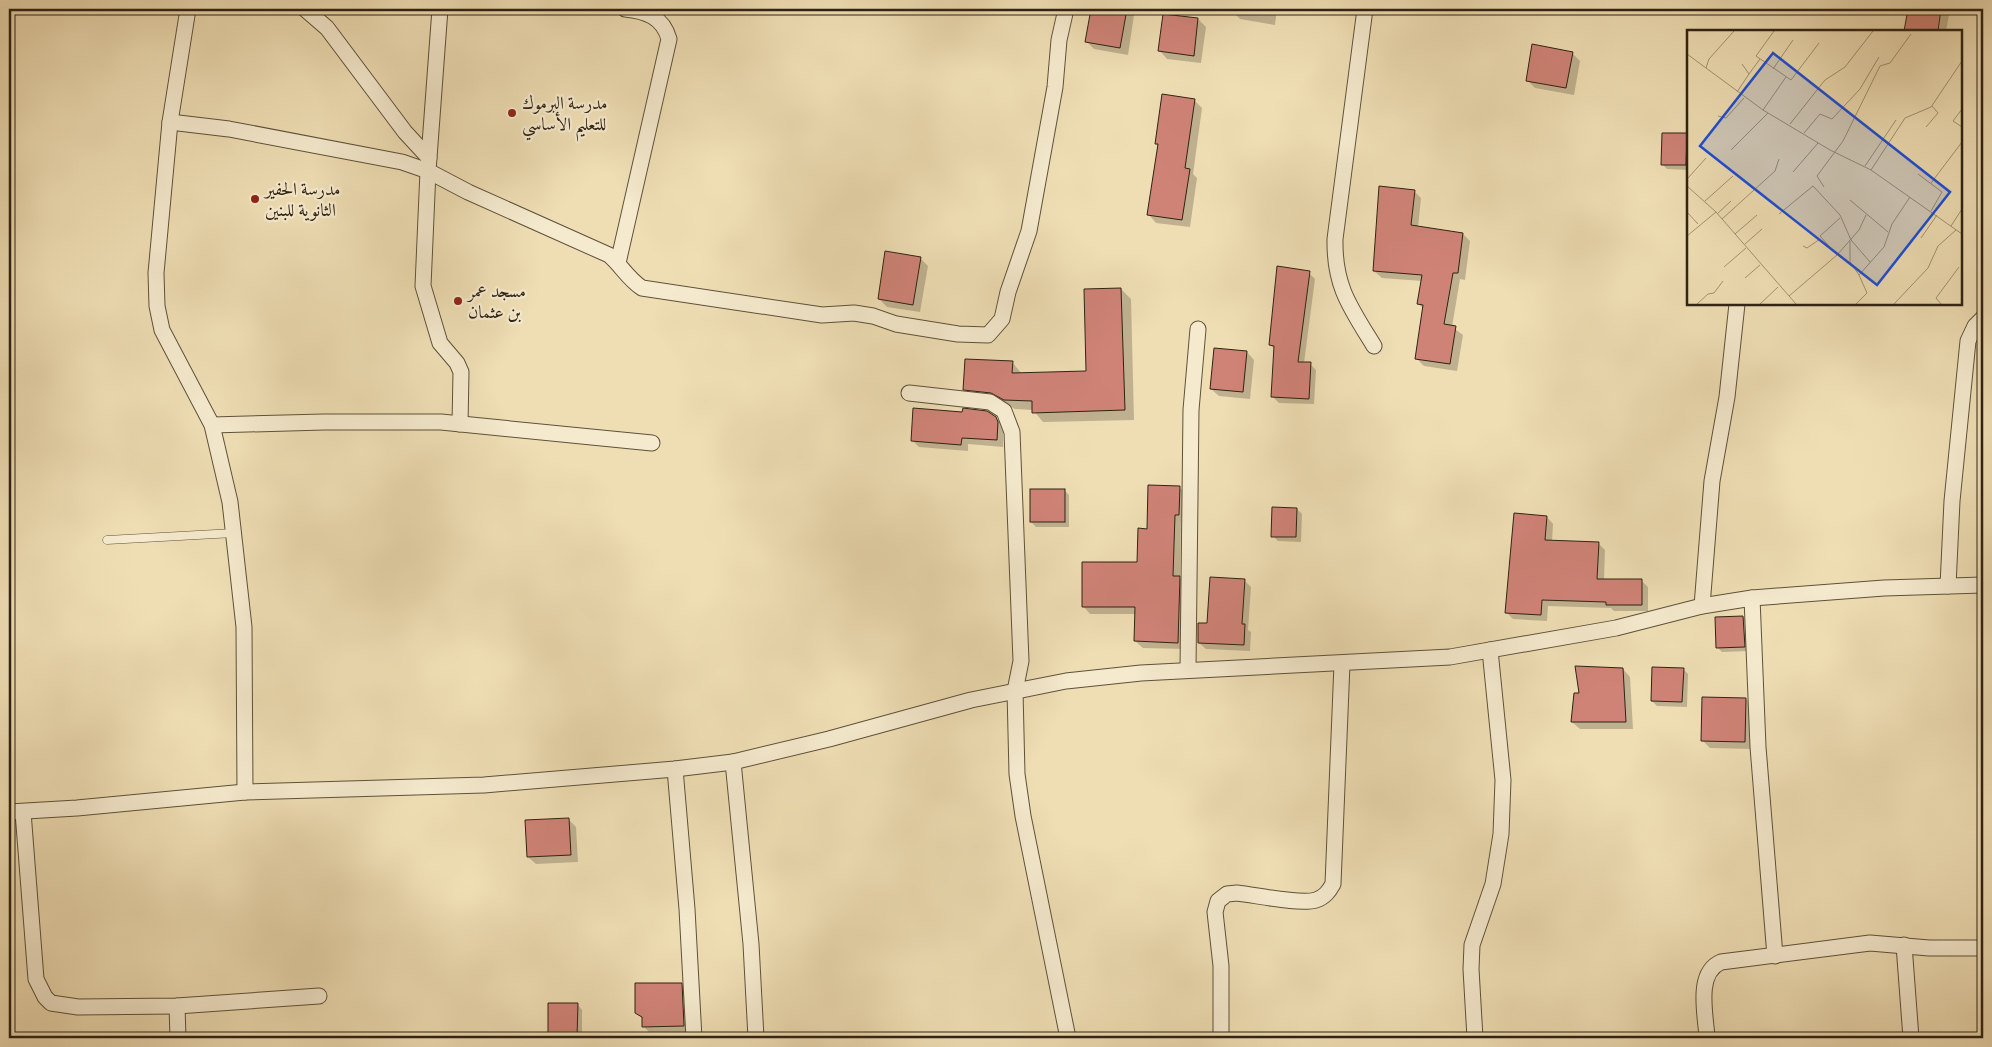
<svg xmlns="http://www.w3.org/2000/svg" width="1992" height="1047" font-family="'IM FELL Great Primer',Amiri,serif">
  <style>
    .shadow { fill: #0003 }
    .building { fill: #cf8377; stroke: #2e2213 }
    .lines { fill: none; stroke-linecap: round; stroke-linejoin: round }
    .service-casing { stroke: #5e513b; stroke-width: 9 }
    .minor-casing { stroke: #5e513b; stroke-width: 17 }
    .service { stroke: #f5eace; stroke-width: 8 }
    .minor { stroke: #f5eace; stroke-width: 15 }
    .poi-dot { fill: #8f2418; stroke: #f5eace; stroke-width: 2 }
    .labels { text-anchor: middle; stroke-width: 4.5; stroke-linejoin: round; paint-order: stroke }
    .poi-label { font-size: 18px; fill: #2e2213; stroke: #f5eace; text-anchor: start }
    .inset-road { fill: none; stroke: #a29374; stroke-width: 1 }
    .view { fill: #1d4ed8; fill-opacity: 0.15; stroke: #1d4ed8; stroke-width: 2.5 }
    .inset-edge { fill: none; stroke: #2e2213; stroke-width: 2.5 }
  </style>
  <rect width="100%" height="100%" fill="#efdeb4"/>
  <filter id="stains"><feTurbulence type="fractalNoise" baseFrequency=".004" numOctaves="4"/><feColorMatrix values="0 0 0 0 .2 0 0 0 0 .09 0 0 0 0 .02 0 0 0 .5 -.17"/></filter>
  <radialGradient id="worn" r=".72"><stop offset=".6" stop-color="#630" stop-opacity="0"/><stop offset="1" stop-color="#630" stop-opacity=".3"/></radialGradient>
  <g class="shadow">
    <polygon points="1092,9 1128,9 1134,15 1128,55 1094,49 1087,42"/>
    <polygon points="1233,9 1277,9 1275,25 1240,19 1232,11"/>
    <polygon points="1909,9 1950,9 1946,31 1906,31"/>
    <polygon points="1164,15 1198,19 1206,27 1201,63 1167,59 1160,51"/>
    <polygon points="1572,53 1580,61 1574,95 1535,88 1527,80"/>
    <polygon points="1194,100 1202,108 1193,174 1197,178 1190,227 1156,223 1149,215 1159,146 1156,144"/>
    <polygon points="1687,134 1688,170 1667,169 1662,164"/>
    <polygon points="1414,191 1421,198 1418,228 1463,234 1470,241 1465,280 1460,279 1452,327 1463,335 1457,371 1424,366 1417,359 1424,309 1418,303 1422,281 1382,278 1374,271"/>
    <polygon points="920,258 928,266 920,312 887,307 879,299"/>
    <polygon points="1309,273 1315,279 1304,363 1310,364 1316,370 1314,404 1279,403 1272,396 1275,349 1270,345"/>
    <polygon points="1121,289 1131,299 1134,420 1043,422 1033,410 1015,409 1002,402 974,399 965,389 1012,362 1022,374 1088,372"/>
    <polygon points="1247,352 1254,360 1250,399 1219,396 1211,389"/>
    <polygon points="996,418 1003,425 1003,447 968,444 968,451 919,447 912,440"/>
    <polygon points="1180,488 1187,495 1186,521 1181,521 1180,578 1187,585 1186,649 1143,648 1135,641 1136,614 1090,614 1083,606 1139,563 1148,530"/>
    <polygon points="1064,490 1069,495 1069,527 1036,527 1031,522"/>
    <polygon points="1297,509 1302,514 1301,542 1278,541 1273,536"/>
    <polygon points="1547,517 1553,524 1552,541 1598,543 1605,550 1604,580 1641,580 1648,587 1648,611 1614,611 1611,608 1548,606 1547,621 1513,619 1506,612"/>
    <polygon points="1244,580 1251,587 1248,630 1251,632 1250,651 1206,649 1199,643 1209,624"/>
    <polygon points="1743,617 1748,622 1749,651 1722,652 1717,647"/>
    <polygon points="1623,669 1630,677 1633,729 1580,729 1572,722 1580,695"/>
    <polygon points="1683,669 1688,674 1687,707 1657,706 1652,701"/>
    <polygon points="1746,699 1753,707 1752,749 1710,748 1702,740"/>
    <polygon points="568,819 576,827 578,862 536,864 528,857"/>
    <polygon points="681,984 689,992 691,1033 651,1034 643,1026 643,1019 636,1013"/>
    <polygon points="550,1004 578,1005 582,1010 582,1038 549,1038"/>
  </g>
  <g class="building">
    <polygon points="1091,9 1127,9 1120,48 1085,42"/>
    <polygon points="1908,9 1941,9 1938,31 1904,31"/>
    <polygon points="1163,14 1198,18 1194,56 1158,51"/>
    <polygon points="1532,44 1573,52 1566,88 1526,81"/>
    <polygon points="1162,94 1195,99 1185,168 1190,169 1182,220 1147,215 1158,144 1155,144"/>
    <polygon points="1662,133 1687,133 1686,165 1661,165"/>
    <polygon points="1379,186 1415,190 1411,225 1463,233 1458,273 1453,273 1444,324 1456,326 1450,364 1415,359 1423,305 1417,304 1422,275 1373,271"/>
    <polygon points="885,251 921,257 913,305 878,299"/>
    <polygon points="1277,266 1310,271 1298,362 1311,362 1309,399 1271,397 1274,346 1269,345"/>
    <polygon points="1121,288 1125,410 1032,413 1032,401 1004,400 991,393 963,390 965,359 1013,361 1012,373 1086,371 1084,289"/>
    <polygon points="1214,348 1247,351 1243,392 1210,389"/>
    <polygon points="913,408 962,412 963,408 987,411 996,417 998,422 997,440 962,438 961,445 911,441"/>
    <polygon points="1148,485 1180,486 1179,515 1175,515 1173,576 1180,576 1178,643 1134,641 1135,607 1082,607 1082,562 1137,562 1138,528 1147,529"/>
    <rect x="1030" y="489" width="35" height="33"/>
    <polygon points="1272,507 1297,508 1296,537 1271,537"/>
    <polygon points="1514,513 1547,516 1545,540 1599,542 1597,579 1642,579 1642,605 1606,605 1606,602 1542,600 1541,615 1505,613"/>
    <polygon points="1210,577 1245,579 1242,624 1245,624 1244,645 1198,643 1198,623 1207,623"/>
    <polygon points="1743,616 1745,647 1716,648 1715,617"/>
    <polygon points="1575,666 1623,668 1626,722 1571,722 1574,693 1579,693"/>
    <polygon points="1652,667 1684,668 1682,702 1651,701"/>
    <polygon points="1702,697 1746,698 1745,742 1701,741"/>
    <polygon points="569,818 571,855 527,857 525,820"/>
    <polygon points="635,983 682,983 684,1026 642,1027 642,1017 635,1013"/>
    <polygon points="548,1003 578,1003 577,1038 548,1038"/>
  </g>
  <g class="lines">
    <g class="service-casing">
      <polyline id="service" points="107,540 234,533"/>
    </g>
    <g class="minor-casing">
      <g id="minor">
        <polyline points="188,9 170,122 156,273 157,306 162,330 212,425 230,502 244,627 245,792"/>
        <polyline points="305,9 327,28 405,132 429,158"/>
        <polyline points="440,9 428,171 423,286 440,343 457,363 461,372 460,424"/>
        <path d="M1365,9L1335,239C1334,286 1350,307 1374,346"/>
        <path d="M170,122L229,129L402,162L428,171L468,192L609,255C621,265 628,279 642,288L822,315L854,313L873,316L896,324L958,334L988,335L1002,319L1008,292L1029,231L1055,87L1059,40L1066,9"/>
        <path d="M618,263L669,39C663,17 646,11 625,9"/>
        <polyline points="909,393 990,402 1004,411 1012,432 1021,661 1015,691 1017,774 1023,816 1068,1038"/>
        <polyline points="212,425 324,422 441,422 652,443"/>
        <polyline points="1948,586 1952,501 1968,341 1975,326 1983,318"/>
        <polyline points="1752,598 1758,747 1775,956"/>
        <polyline points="1702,606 1712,481 1727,397 1737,304"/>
        <polyline points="1188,670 1191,410 1198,329"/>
        <polyline points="733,762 751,944 756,1038"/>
        <polyline points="675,769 687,909 694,1038"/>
        <polyline points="9,812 77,808 245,792 484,785 675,769 733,762 829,739 971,700 1066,681 1141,673 1450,657 1616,628 1702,606 1752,598 1884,588 1983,585"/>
        <polyline points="23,812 36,979 45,997 51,1003 78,1007 177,1006 319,996"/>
        <polyline points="1904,945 1911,1038"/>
        <polyline points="177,1006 178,1038"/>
        <path d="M1221,1038V966L1215,912L1218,901L1227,894L1237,893C1256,895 1300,905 1316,900C1325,897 1329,891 1333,884L1342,664"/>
        <polyline points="1475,1038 1471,969 1472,945 1493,884 1501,834 1503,780 1490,650"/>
        <path d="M1707,1038C1706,1016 1695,973 1721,962L1870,943L1929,948H1983"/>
      </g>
    </g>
    <use href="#service" class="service"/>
    <use href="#minor" class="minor"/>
  </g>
  <g class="poi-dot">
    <circle cx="512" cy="113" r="5"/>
    <circle cx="255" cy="199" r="5"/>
    <circle cx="458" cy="301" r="5"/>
  </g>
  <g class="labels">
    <g class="poi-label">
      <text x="522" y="109">مدرسة اليرموك<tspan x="522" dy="21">للتعليم الأساسي</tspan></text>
      <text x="265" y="195">مدرسة الحفير<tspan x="265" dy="21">الثانوية للبنين</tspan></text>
      <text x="468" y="297">مسجد عمر<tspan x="468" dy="21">بن عثمان</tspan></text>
    </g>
  </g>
  <g transform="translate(1687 30)">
    <rect width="275" height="275" fill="#efdeb4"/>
    <path class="inset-road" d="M87,1L69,26L104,50L132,13M0,24L76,80L143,120L184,140L275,204M19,38L22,29L47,1M86,39L106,10M62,44L73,29M50,62L62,44L55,34M275,79L266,91L275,97M76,80L99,47M31,86L39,88L57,68M103,94L138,50L158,37L186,1M239,97L251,83L245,76M117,103L133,84L145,89L173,59L192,27M44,120L81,83M178,136L209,90M184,140L218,88L244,77L275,31M106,142L131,113M231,144L255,162L244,181M1,148L19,128M244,153L275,112M0,156L29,182L109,274M137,157L130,146L156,111L193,36L203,33L224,4M163,170L201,202M18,171L46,146M0,182L11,194M30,184L44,171M92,184L126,156L153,185L164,210L183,232M35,189L88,141L92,129M264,196L275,179M48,204L70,185M0,206L29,182M234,208L250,185M163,211V232L172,245M58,214L75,199M116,216L120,218L133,209M150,225L133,206L153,188M37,237L59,218M58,248L73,235M102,266L150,225L172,200L179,185M10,274L21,264L27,263L36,251M73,274L91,257M169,274L180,263L172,245L197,217L205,194L223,167M207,274L241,238L251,216L269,200M254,274L249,268L272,237"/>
    <path class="view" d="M86,23L263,162L190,255L13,116Z"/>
    <rect width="275" height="275" class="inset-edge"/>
  </g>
  <rect width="1992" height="1047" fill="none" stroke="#efdeb4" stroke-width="30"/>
  <rect x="10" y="10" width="1972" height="1027" fill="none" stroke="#2e2213" stroke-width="2.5"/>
  <rect x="15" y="15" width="1962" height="1017" fill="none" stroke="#2e2213"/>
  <rect width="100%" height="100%" filter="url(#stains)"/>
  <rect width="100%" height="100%" fill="url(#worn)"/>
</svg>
